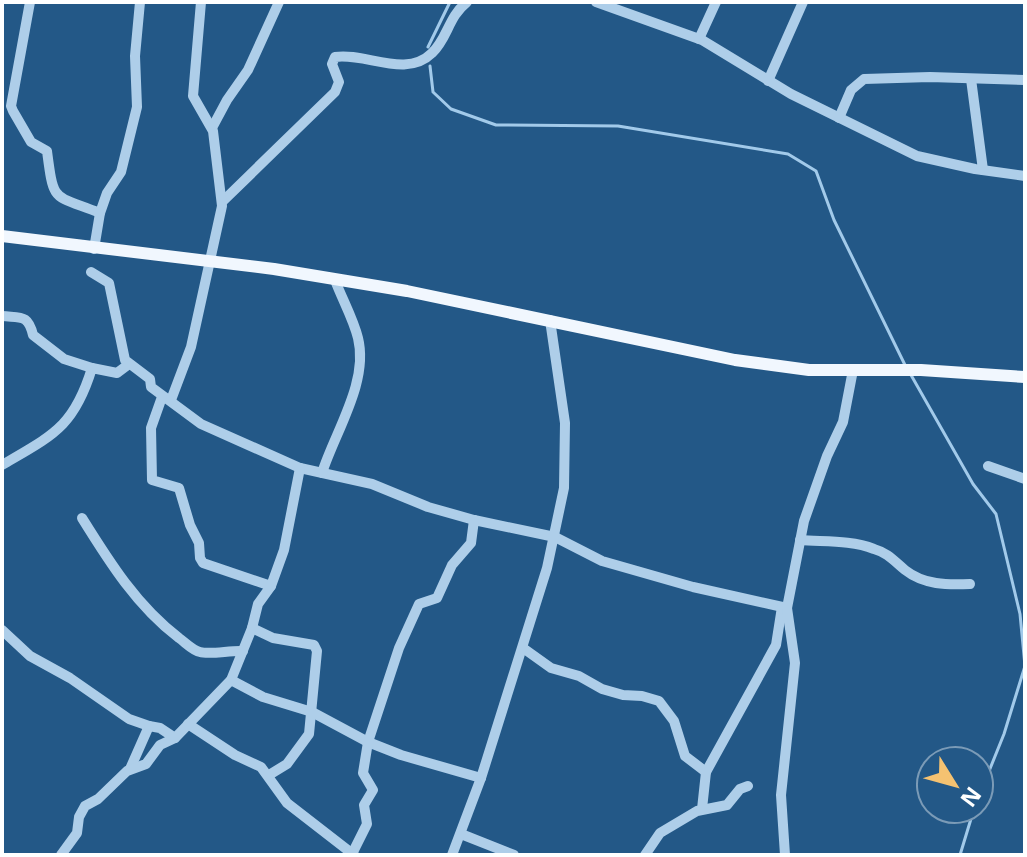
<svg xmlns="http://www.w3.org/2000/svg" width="1027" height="857" font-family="'Open Sans',sans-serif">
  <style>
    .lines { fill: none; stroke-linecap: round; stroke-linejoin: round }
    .stream { stroke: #a2caea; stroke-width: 3 }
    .minor { stroke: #aecee9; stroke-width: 10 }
    .major { stroke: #f1f7fe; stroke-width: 12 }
  </style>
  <rect width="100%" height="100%" fill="#235887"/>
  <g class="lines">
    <g class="stream">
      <polyline points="428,47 450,2"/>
      <polyline points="430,66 433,92 451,109 496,125 618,126 788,154 816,171 834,220 905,365"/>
      <polyline points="911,375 973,484 996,514 1020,614 1025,666 1004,734 979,796"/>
      <polyline points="960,855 974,809"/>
    </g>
    <g class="minor">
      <path d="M30,2L11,106L13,111L31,142L47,151C54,204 52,194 100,213"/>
      <polyline points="596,2 702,40 791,94 917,156 975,169 1025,176"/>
      <polyline points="699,39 716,2"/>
      <polyline points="971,79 983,170"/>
      <polyline points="768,81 803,2"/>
      <polyline points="839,118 851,90 864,79 930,77 1025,80"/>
      <polyline points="212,128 227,100 248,70 279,2"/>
      <path d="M222,202L335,92L339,82L332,64L335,57C365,52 406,79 432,53C448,38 448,17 467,2"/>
      <polyline points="94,249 100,213 107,193 121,172 137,107 135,56 140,2"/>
      <polyline points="91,272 109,283 125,360 150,379 151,387 201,424 300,468 372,484 428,507 474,520 555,537 602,561 693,587 787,608"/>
      <path d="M2,316C21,318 28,314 33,335L64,359L92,368"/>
      <polyline points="162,397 151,428 152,480 179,488 190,525 199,543 200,558 203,563 271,586"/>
      <polyline points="171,400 191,347 222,206 213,131 193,96 201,2"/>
      <path d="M2,465C53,435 74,427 92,368L117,373L129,364"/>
      <polyline points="988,466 1025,479"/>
      <path d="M322,473C335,432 369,382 358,338C353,318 342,299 335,280"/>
      <path d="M82,518C110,563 137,606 179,638C186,643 192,650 200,652C210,655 231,650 243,651"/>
      <path d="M800,540C824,542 851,540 874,549C888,553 894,561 905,570C924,585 947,585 970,584"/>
      <polyline points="252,628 273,638 314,645 317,651 309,734 287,764 269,775"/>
      <polyline points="2,630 30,656 70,678 129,719 149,726 130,769"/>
      <polyline points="523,648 551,668 579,676 602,689 623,695 642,696 659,701 674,721 685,756 706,772"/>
      <polyline points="231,680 263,697 312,712 368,742 401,755 481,778"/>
      <polyline points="188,724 235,755 261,767 287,803 354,855"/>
      <polyline points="149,726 160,728 175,738"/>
      <polyline points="702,809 706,772 776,645 782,607"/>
      <polyline points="461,834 514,855"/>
      <polyline points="352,854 367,824 364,805 373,790 363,773 368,742 399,648 419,604 437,598 452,565 471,543 474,520"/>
      <polyline points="61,855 77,833 79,817 85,806 98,799 127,771 146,764 160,745 175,738 231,680 252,628 258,604 271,586 284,550 300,468"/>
      <polyline points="452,855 481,778 547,568 564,488 565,423 550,320"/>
      <polyline points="645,855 660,833 697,811 727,805 740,789 748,786"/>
      <polyline points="785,855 781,795 795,663 787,608 804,521 827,456 843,422 853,370"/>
    </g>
    <polyline class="major" points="2,236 274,269 407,291 735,360 809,370 921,370 1025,377"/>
  </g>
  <rect width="1027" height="857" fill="none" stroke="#ffffff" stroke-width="8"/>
  <g transform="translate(955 785) rotate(127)"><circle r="38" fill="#235887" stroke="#7b9bb7" stroke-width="2"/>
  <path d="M0-6L14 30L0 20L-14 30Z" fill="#f5c271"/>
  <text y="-12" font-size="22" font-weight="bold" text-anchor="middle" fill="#ffffff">N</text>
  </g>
</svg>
